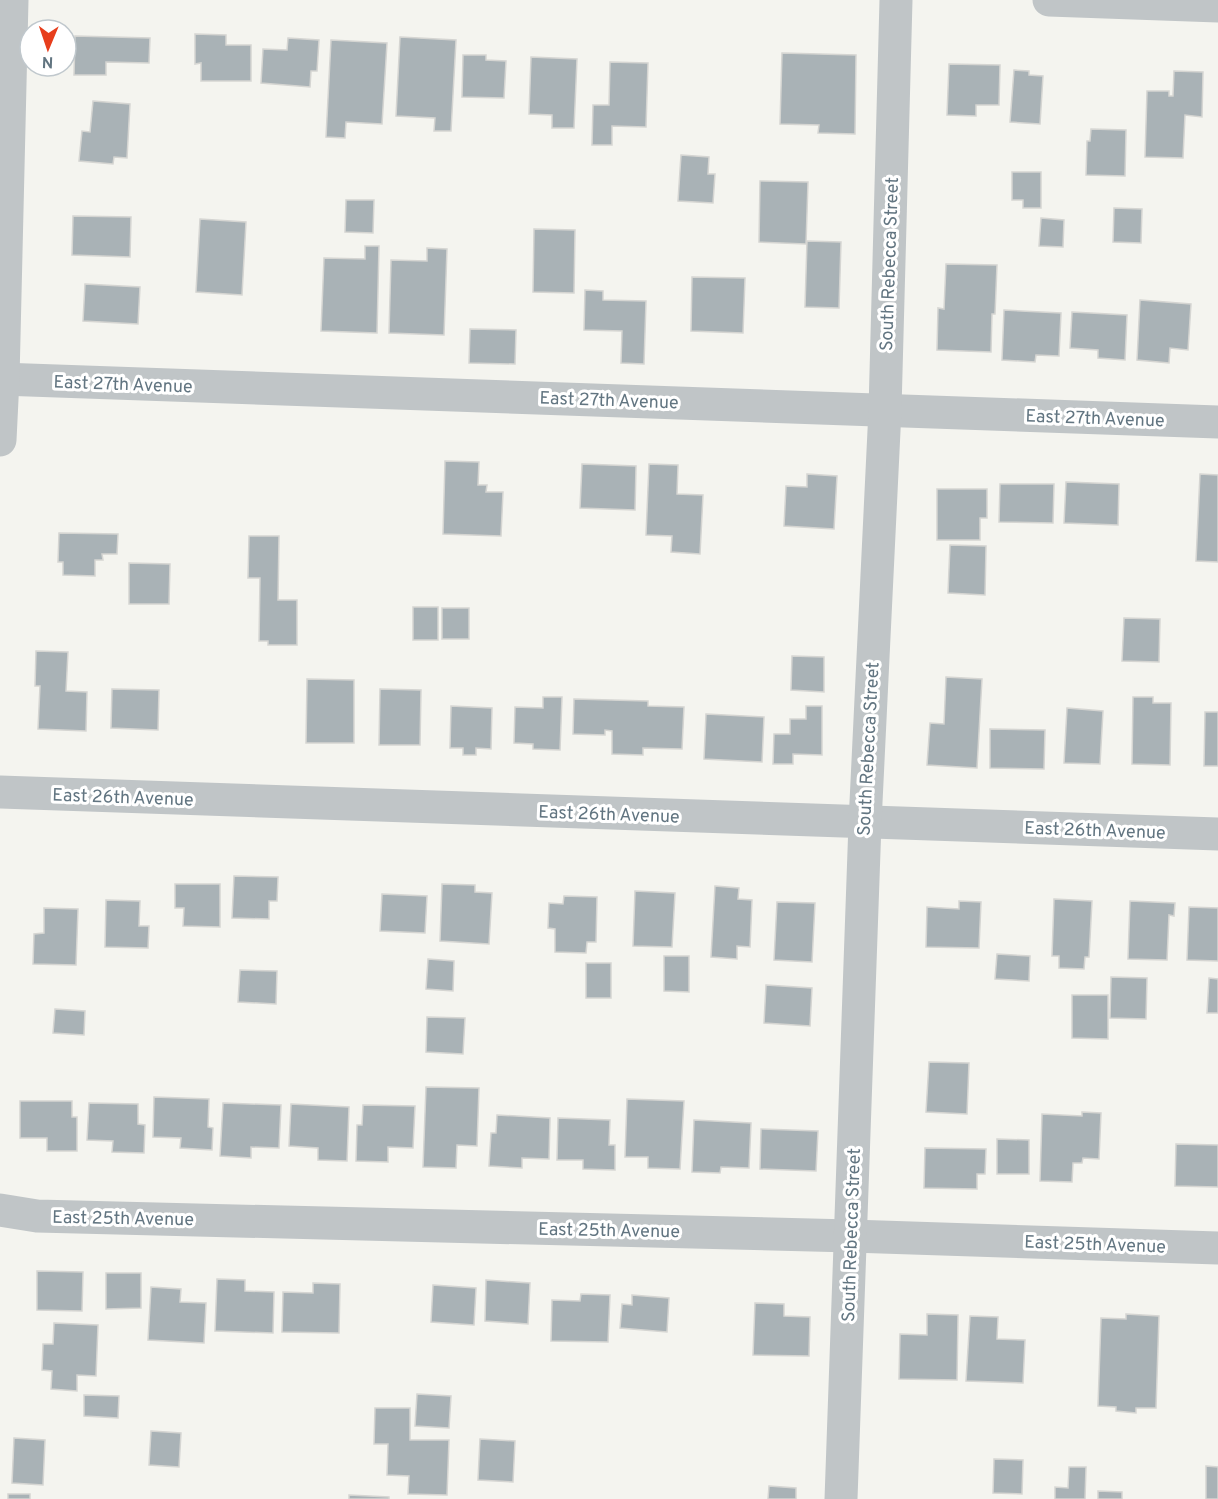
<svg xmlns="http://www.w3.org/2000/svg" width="1218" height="1499" font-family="Overpass,sans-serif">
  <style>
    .building { fill: #a9b2b6; stroke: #d5d5d2; stroke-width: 1.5 }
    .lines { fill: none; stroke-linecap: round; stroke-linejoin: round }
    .minor { stroke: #c0c5c7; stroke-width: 33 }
    .labels { text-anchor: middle; stroke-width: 6; stroke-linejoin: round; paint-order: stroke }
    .street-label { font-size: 18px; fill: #627581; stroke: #fff }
  </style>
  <rect width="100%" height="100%" fill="#f4f4ef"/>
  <g class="building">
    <polygon points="195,34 226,35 226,45 251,45 251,81 201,81 201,63 195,64"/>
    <polygon points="75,36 150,38 149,63 106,62 106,75 74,75"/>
    <polygon points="400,37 456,40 451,131 434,131 435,118 396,116"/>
    <polygon points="288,38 319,40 317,71 311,71 310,87 261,83 263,49 287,50"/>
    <polygon points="331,40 387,43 382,124 346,122 345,138 326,137"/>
    <polygon points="782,53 856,55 855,134 818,133 819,125 780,124"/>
    <polygon points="463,55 486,55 486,60 506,61 504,98 462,97"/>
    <polygon points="531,57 577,59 574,128 552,128 552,115 529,114"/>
    <polygon points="610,62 648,63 646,127 612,126 612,145 592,145 593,105 609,105"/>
    <polygon points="949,64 1000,65 999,105 976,105 976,116 947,115"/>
    <polygon points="1014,70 1029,71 1029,75 1043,76 1040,124 1010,122"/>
    <polygon points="1174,71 1203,72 1202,117 1185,115 1183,158 1145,157 1147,91 1169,91 1169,96 1173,96"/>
    <polygon points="93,101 130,104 127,158 114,157 113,164 79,161 82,131 90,132"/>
    <polygon points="1091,129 1126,130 1125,176 1086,175 1087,141 1090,141"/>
    <polygon points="681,155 709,157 708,174 715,174 713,203 678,201"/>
    <polygon points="1012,172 1041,172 1041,208 1023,208 1023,200 1012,200"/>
    <polygon points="760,181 808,182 806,244 759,242"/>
    <polygon points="346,200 374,200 373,233 345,232"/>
    <polygon points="1114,208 1142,209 1141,243 1113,242"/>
    <polygon points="73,216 131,217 130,257 72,255"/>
    <polygon points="1041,218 1064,220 1063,247 1039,246"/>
    <polygon points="200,219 246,222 242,295 196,292"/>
    <polygon points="534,229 575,230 574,293 533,292"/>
    <polygon points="807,241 841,242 839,308 805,307"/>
    <polygon points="365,246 379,246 377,333 321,331 324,258 365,259"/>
    <polygon points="427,248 447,249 444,335 389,333 391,260 427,261"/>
    <polygon points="946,264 997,265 995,314 992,314 991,352 937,350 938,308 944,309"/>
    <polygon points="692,277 745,278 743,333 691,331"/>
    <polygon points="85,284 140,287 138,324 83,321"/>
    <polygon points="585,290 603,291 603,300 646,301 644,364 621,363 622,331 584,330"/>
    <polygon points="1140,300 1191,304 1188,350 1170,348 1169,363 1137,360"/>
    <polygon points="1004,310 1061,313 1059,356 1036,355 1035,362 1002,360"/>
    <polygon points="1072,312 1127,315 1125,360 1098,358 1098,350 1070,348"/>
    <polygon points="470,329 516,330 515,364 469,363"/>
    <polygon points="445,461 479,462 478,485 487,485 486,492 503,492 501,536 443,534"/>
    <polygon points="582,464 636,466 635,510 580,508"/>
    <polygon points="649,464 678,465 677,494 703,495 700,554 671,552 672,536 646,535"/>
    <polygon points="807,474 837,476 834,529 784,526 786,486 807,487"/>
    <polygon points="1200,474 1218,475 1218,562 1196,561"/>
    <polygon points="1066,482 1119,484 1118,525 1064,523"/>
    <polygon points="1000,484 1054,484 1053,523 999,522"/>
    <polygon points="937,489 987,489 987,518 980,518 980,540 937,540"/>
    <polygon points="59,533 118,534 117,554 102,554 103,560 95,560 95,576 63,575 63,562 58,562"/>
    <polygon points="249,536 279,536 278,600 297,600 297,645 268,645 268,641 259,641 260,578 248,578"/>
    <polygon points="950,545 986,546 985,595 948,593"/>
    <polygon points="129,563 170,564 169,604 129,604"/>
    <rect x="413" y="607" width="25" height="33"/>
    <rect x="442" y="608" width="27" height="31"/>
    <polygon points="1124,618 1160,619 1159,662 1122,661"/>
    <polygon points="36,651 68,652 66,691 87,692 86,731 38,729 40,686 35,686"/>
    <polygon points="792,656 824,657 824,692 791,690"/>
    <polygon points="946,677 982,679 977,768 927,765 930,723 944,724"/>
    <polygon points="307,679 354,680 354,743 306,743"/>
    <polygon points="112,689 159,690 158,730 111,728"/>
    <polygon points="380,689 421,690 420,745 379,745"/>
    <polygon points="543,697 562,697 560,750 533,749 533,744 514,743 515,707 543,708"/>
    <polygon points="1133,697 1153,697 1153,703 1171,703 1170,765 1132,764"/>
    <polygon points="574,699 648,701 648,706 684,707 682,749 643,748 643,755 612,754 612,731 605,730 605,735 573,734"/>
    <polygon points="451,706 492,708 491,749 476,748 476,755 463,755 463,748 450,748"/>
    <polygon points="806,706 822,706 822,755 793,754 793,764 773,764 774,734 790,734 790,719 806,719"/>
    <polygon points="1067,708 1103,711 1100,764 1064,763"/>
    <polygon points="1205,712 1218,712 1218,766 1204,766"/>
    <polygon points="706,714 764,717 762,762 704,759"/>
    <polygon points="990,729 1045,730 1044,769 990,768"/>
    <polygon points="234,876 278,877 277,901 269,901 269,919 232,918"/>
    <polygon points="175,884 220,884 220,927 183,926 184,908 175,908"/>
    <polygon points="442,884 475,885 475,892 492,893 489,944 440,941"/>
    <polygon points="715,886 739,888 738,899 752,900 750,947 737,946 737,959 711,957"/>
    <polygon points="635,891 675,893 672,947 633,946"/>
    <polygon points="382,894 427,896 425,933 380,931"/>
    <polygon points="564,896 597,897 596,942 587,942 586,953 555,952 555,929 548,928 549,903 563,904"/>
    <polygon points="1054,899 1092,901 1089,957 1085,957 1084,969 1059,968 1059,956 1052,956"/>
    <polygon points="106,900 140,901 139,926 149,926 148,948 105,947"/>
    <polygon points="959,901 981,902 979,948 926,947 927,907 959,909"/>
    <polygon points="1130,901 1175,903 1174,916 1169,915 1167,960 1128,959"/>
    <polygon points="777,902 815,903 812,962 774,960"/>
    <polygon points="1189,907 1218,908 1218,961 1187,960"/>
    <polygon points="44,908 78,909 76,965 33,964 34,934 44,933"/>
    <polygon points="997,954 1030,956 1029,981 995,979"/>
    <polygon points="664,956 689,956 689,992 664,991"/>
    <polygon points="428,959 454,961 453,991 426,989"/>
    <rect x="586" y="963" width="25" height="35"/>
    <polygon points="240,970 277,971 276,1004 238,1002"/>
    <polygon points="1111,977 1147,978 1146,1019 1110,1018"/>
    <polygon points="1209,978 1218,979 1218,1013 1207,1013"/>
    <polygon points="766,985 812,988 810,1026 764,1023"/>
    <polygon points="1072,995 1108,995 1108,1039 1072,1038"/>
    <polygon points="55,1009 85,1011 84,1035 53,1033"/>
    <polygon points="427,1017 465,1018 463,1054 426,1052"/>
    <polygon points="929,1062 969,1063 967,1114 926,1112"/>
    <polygon points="426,1087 479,1088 477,1146 457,1145 456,1168 423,1167"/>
    <polygon points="154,1097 209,1099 208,1127 213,1128 212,1150 180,1148 181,1138 153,1137"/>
    <polygon points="627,1099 684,1101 680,1169 648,1168 648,1157 625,1157"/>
    <polygon points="20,1101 72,1101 72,1117 77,1117 77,1151 47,1151 47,1138 20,1138"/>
    <polygon points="89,1103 138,1104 138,1124 145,1125 144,1153 112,1152 113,1141 87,1140"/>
    <polygon points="223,1103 281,1105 279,1148 251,1147 251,1158 220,1156"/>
    <polygon points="291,1104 349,1107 347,1161 318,1160 318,1148 289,1146"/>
    <polygon points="363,1105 415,1106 413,1148 388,1147 388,1162 356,1161 357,1125 362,1125"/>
    <polygon points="1082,1112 1101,1113 1099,1159 1083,1158 1082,1163 1073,1163 1072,1182 1040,1181 1042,1114 1082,1116"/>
    <polygon points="497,1115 550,1118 549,1159 522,1158 522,1168 489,1166 491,1133 496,1133"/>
    <polygon points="558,1118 610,1120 609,1145 615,1145 615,1170 583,1169 583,1160 557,1160"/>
    <polygon points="694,1120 751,1123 749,1168 721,1167 720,1173 692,1172"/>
    <polygon points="761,1129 818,1131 816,1171 760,1169"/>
    <polygon points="997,1139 1029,1140 1029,1174 997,1174"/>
    <polygon points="1176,1144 1218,1145 1218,1187 1175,1186"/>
    <polygon points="925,1148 986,1149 985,1174 977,1174 977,1189 924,1188"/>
    <polygon points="37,1271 83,1272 82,1311 37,1310"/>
    <polygon points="106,1273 141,1273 141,1308 106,1309"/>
    <polygon points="217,1279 245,1280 245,1291 274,1292 273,1333 215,1331"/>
    <polygon points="486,1280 530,1283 528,1324 485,1321"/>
    <polygon points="313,1283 340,1284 339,1333 282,1332 283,1292 313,1293"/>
    <polygon points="433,1285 476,1288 474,1325 431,1322"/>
    <polygon points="151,1287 181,1289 180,1302 206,1303 204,1343 148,1340"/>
    <polygon points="581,1294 610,1295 608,1342 551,1341 552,1300 580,1301"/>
    <polygon points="632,1295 669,1298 667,1332 620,1328 622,1304 632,1305"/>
    <polygon points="755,1303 784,1304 784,1316 810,1317 809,1356 753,1355"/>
    <polygon points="927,1314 958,1315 957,1380 899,1379 900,1334 927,1335"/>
    <polygon points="1126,1314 1159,1316 1156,1408 1136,1408 1136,1413 1116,1411 1116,1407 1098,1406 1101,1318 1126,1319"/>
    <polygon points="970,1316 998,1317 997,1339 1025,1340 1023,1383 966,1381"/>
    <polygon points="54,1323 98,1325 96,1376 77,1375 77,1391 51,1389 52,1371 42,1370 43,1344 53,1344"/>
    <polygon points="417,1394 451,1396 449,1428 415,1426"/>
    <polygon points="84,1395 119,1396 118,1418 84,1416"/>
    <polygon points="375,1408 410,1408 410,1440 449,1440 447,1495 408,1494 409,1476 387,1475 388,1444 374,1444"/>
    <polygon points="151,1431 181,1433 179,1467 149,1465"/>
    <polygon points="14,1438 45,1440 43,1485 12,1483"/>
    <polygon points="480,1439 515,1441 513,1482 478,1480"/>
    <polygon points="994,1459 1023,1460 1022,1494 993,1493"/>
    <polygon points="1206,1466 1218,1467 1218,1499 1206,1499"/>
    <polygon points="1069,1467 1086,1467 1085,1499 1055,1499 1055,1487 1068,1488"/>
    <polygon points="769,1486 796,1488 796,1499 768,1499"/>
    <polygon points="1098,1491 1122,1492 1122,1499 1098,1499"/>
    <rect x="8" y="1494" width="22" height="5"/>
    <polygon points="349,1495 389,1497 389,1499 349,1499"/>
  </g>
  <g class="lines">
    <g class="minor">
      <polyline points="1049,0 1218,6"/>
      <polyline points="0,379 1218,422"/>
      <polyline points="0,440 3,379 12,0"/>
      <polyline points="0,792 1218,834"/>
      <polyline points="0,1210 37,1216 851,1236 1218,1248"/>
      <polyline points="841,1499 865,823 885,410 896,0"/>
    </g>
  </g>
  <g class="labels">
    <g class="street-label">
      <text transform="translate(889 264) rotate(-88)" y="6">South Rebecca Street</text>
      <text transform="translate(123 384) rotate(2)" y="6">East 27th Avenue</text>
      <text transform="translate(609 400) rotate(2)" y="6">East 27th Avenue</text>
      <text transform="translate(1095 418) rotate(2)" y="6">East 27th Avenue</text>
      <text transform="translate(868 749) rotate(-87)" y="6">South Rebecca Street</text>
      <text transform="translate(123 797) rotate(2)" y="6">East 26th Avenue</text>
      <text transform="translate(609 814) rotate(2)" y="6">East 26th Avenue</text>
      <text transform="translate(1095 830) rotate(2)" y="6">East 26th Avenue</text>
      <text transform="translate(123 1218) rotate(1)" y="6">East 25th Avenue</text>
      <text transform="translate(609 1230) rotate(1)" y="6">East 25th Avenue</text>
      <text transform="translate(851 1235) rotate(-88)" y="6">South Rebecca Street</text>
      <text transform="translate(1095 1244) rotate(2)" y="6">East 25th Avenue</text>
    </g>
  </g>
  <g transform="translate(48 48) rotate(182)"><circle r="28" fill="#ffffff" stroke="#c0c8cd" stroke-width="1.5"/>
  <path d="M0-4.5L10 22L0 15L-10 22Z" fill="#e73e1c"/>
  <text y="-9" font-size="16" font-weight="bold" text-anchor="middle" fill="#627581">N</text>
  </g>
</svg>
